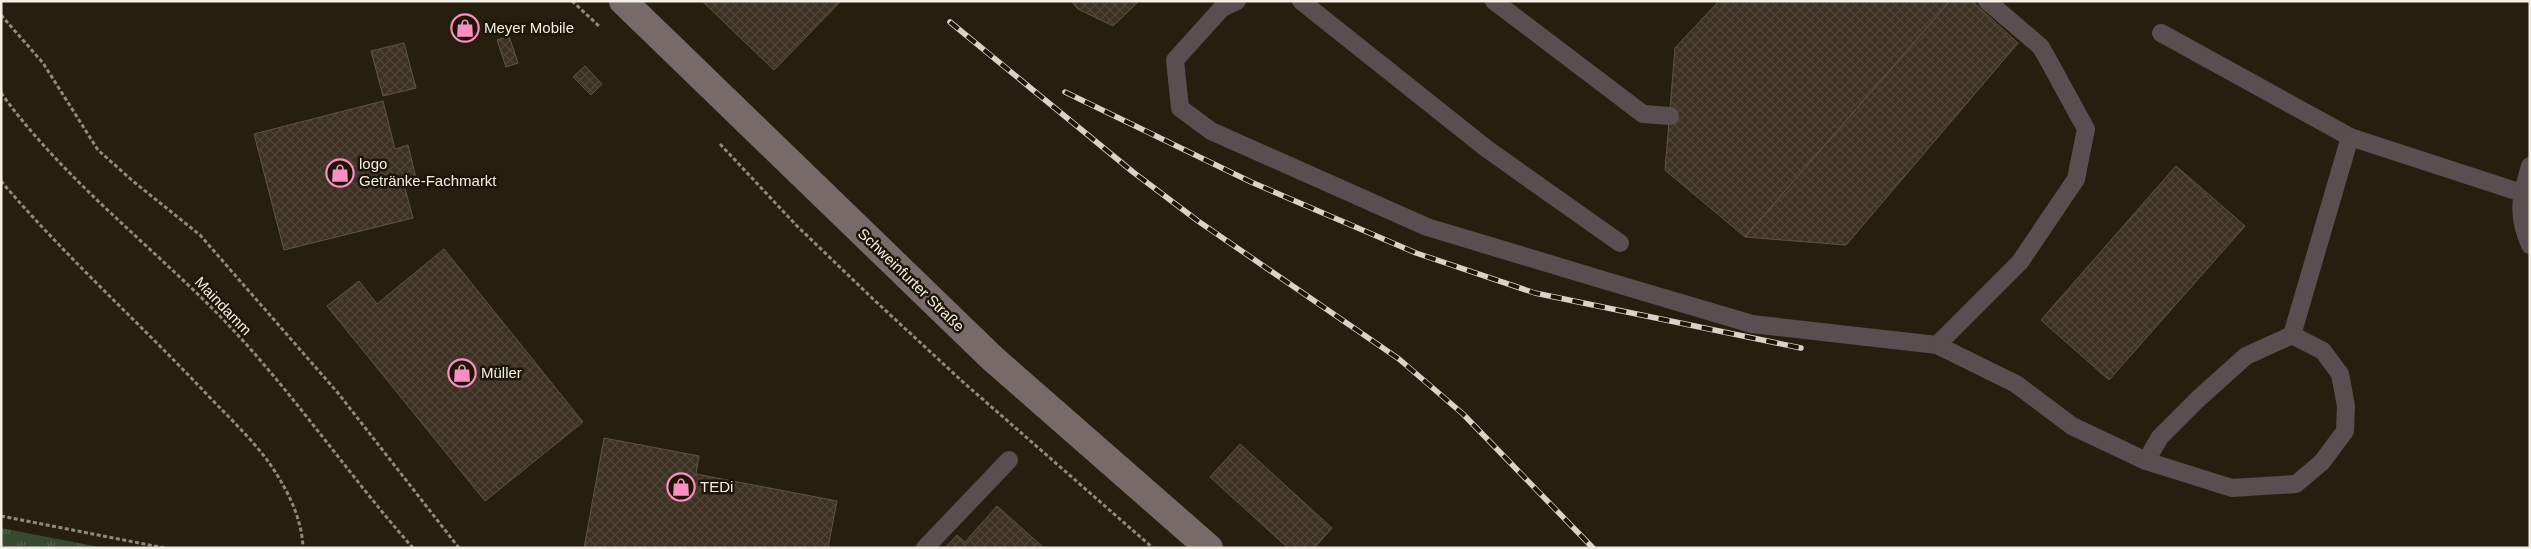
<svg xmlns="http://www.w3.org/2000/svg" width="2531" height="549" font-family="Arial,sans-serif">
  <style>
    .grass { fill: url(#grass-tufts) }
    .building { fill: url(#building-cross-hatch); stroke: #615445 }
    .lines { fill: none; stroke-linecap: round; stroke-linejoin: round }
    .path { stroke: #908a7d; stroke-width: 3; stroke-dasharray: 4 2.5; stroke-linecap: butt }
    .service { stroke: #594f50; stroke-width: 18 }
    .secondary { stroke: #796a6a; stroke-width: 28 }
    .rail-casing { stroke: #d8d3c8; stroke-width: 5.5 }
    .rail { stroke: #1d1607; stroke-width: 4; stroke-dasharray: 11; stroke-linecap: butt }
    .labels { text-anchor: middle; stroke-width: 5; stroke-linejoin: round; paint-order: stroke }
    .poi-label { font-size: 15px; fill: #f4efe5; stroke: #1d1607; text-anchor: start }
    .street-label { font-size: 15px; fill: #f4efe5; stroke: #1d1607 }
  </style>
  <defs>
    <pattern id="grass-tufts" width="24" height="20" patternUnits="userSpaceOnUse" patternTransform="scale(1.25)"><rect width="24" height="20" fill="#384931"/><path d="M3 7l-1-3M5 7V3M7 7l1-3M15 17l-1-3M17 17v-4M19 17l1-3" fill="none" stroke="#55644f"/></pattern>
    <pattern id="building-cross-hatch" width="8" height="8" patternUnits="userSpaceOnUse" patternTransform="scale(1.25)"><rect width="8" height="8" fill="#3d3123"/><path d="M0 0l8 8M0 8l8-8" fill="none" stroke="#504538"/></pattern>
  </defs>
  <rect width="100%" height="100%" fill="#261f0f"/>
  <polygon class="grass" points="1,528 104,548 1,548"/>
  <g class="building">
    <polygon points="702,1 841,1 774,70"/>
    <polygon points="1071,1 1139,1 1113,26 1078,9"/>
    <polygon points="1719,1 1950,1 1745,237 1665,170 1675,48"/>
    <polygon points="1950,1 1972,1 2018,43 1846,245 1745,237"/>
    <polygon points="509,36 518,63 506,67 497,40"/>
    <polygon points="404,43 416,88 383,96 371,51"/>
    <polygon points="585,66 602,84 591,95 573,77"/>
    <polygon points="383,101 395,149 408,145 417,182 404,185 413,218 284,250 254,134"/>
    <polygon points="2176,166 2245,226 2109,380 2041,320"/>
    <polygon points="444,249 583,422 485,501 327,306 359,281 377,304"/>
    <polygon points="604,438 699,456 696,474 837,501 828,548 584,548"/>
    <polygon points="1240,444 1332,528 1314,548 1288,548 1210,477"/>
    <polygon points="997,506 1044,548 945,548 957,535 965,542"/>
  </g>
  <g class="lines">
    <g class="path">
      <polyline points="572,1 599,26"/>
      <polyline points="1,15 43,63 98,150 134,182 200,235 338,393 459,548"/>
      <path d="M1,93C61,176 144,240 216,312C288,385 345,471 413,548"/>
      <polyline points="720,144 796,225 872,298 963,382 1153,548"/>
      <path d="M1,181C62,253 133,317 199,386C222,411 250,436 270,464C287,489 302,518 303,548"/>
      <polyline points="1,516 165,548"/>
    </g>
    <g class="service">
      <polyline points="1237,1 1222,8 1175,60 1180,108 1211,131 1427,227 1610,282 1752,324 1937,345 2020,262 2076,179 2086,129 2041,47 1987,1"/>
      <polyline points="1301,1 1487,149 1620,243"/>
      <polyline points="1494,1 1643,114 1670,116"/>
      <polyline points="2161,33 2350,137 2522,193"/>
      <path d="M2530,166C2521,197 2516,214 2530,245"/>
      <polyline points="1937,345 2016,384 2072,426 2146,461 2160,437 2198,399 2246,356 2292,335 2350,137"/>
      <polyline points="2146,461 2232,488 2296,484 2322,462 2345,431 2346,406 2340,374 2323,351 2292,335"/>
      <polyline points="925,548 1009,460"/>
    </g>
    <polyline class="secondary" points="623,1 992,358 1209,548"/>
    <g class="rail-casing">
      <g id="rail">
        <polyline points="950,22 1133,172 1198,221 1399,359 1463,414 1593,548"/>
        <polyline points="1065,92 1251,182 1416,253 1535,293 1801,348"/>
      </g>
    </g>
    <use href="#rail" class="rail"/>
  </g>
  <defs>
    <g id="shop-ring" transform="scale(1.4375)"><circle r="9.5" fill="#1d1607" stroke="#fb8fc3" stroke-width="1.5"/><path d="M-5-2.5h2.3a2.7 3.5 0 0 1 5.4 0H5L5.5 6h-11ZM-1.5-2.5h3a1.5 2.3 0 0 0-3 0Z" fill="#fb8fc3"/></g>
  </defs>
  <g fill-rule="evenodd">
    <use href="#shop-ring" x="465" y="28"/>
    <use href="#shop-ring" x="340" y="173"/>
    <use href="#shop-ring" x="462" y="373"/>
    <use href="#shop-ring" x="681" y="487"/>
  </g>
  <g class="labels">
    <g class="poi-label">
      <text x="484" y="33">Meyer Mobile</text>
      <text x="359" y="169">logo<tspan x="359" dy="17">Getränke-Fachmarkt</tspan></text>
      <text x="481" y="378">Müller</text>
      <text x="700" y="492">TEDi</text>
    </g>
    <g class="street-label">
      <text transform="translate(911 280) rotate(44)" y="5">Schweinfurter Straße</text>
      <text transform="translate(223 306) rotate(46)" y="5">Maindamm</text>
    </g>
  </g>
  <rect width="2531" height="549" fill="none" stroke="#f4efe5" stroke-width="5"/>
</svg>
